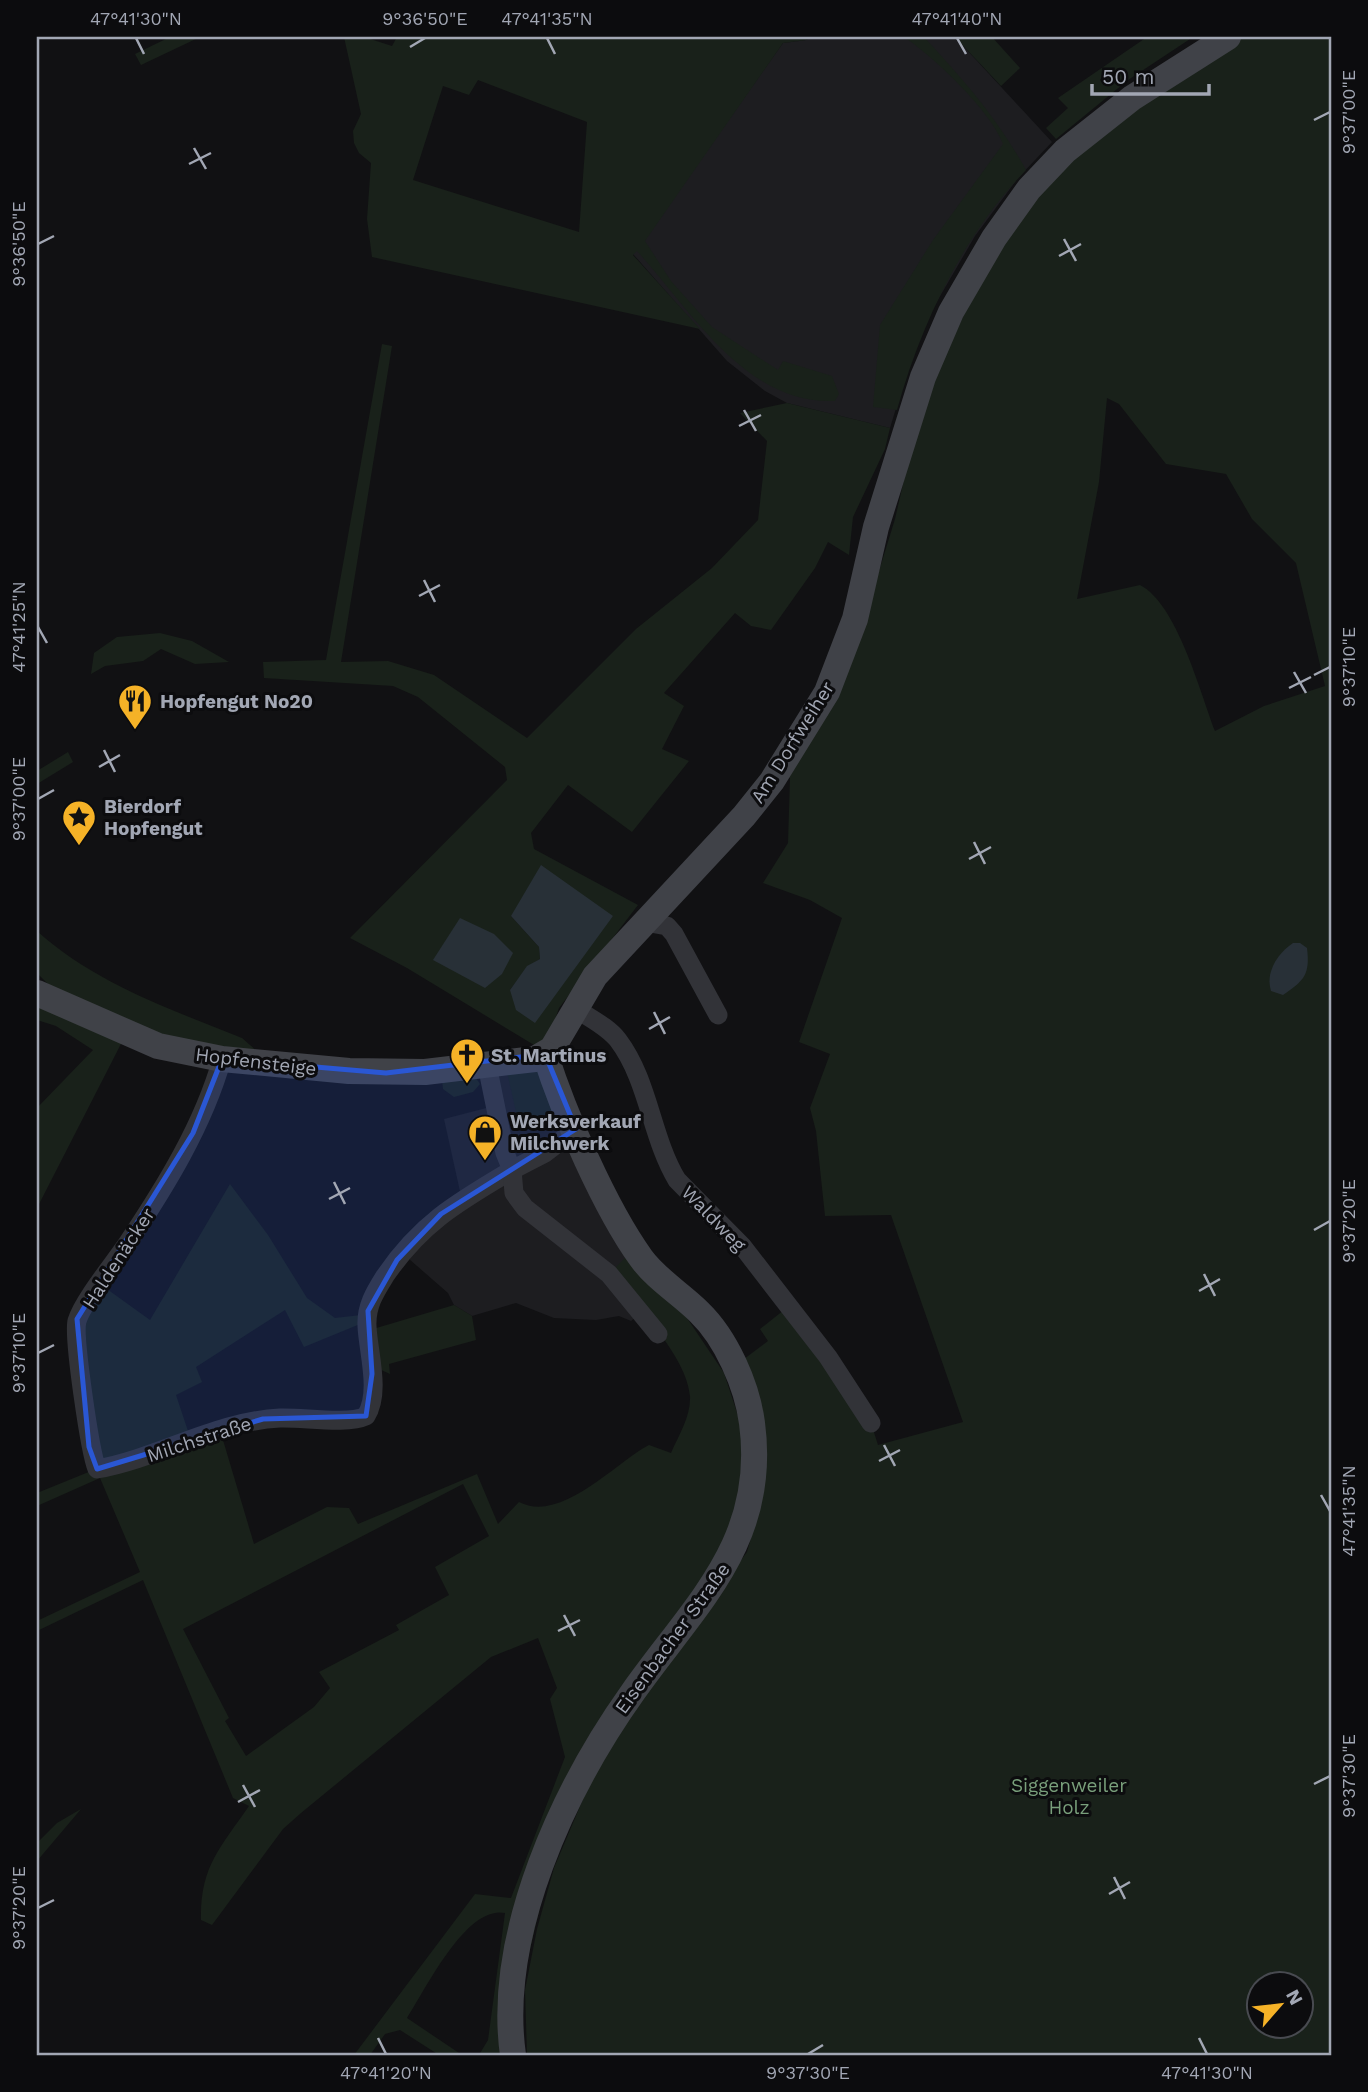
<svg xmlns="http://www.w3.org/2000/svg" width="1368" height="2092" font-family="'Work Sans',sans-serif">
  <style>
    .built { fill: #1d1d20 }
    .green { fill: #19211a; fill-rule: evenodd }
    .water { fill: #283037 }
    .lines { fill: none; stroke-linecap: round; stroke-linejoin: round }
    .street { stroke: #323338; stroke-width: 19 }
    .secondary { stroke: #404248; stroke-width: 26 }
    .marked { fill: #2a57d4; fill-opacity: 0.2; stroke: #2a57d4; stroke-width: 5; stroke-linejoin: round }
    .ticks { fill: none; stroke: #a2a7b4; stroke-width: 2.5 }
    .labels { text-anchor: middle; stroke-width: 6; stroke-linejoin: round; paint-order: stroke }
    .poi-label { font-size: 19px; font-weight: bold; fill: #a2a7b4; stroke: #0c0c0e; text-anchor: start }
    .street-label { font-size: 19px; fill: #a2a7b4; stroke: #0c0c0e }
    .park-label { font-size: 19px; fill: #799f7b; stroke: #0c0c0e }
    .neatline { fill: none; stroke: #a2a7b4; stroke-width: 2.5 }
    .ticks-label { font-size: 18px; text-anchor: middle; fill: #a2a7b4 }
  </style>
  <rect width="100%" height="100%" fill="#111113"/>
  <g class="built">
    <polygon points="810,37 955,37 1052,142 1018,178 975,236 932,310 907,372 890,428 787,403 765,391 727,361 633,254 783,43 806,40"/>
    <polygon points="539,1063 629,1254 642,1312 631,1321 619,1316 596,1320 554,1318 516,1303 472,1316 454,1305 448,1293 401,1252 461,1196 444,1119 494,1106 488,1070"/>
  </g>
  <g class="green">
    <polygon points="170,37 200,37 141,65 135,54"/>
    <path d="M344,37H364L392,46L397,37H810L806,40L783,43L645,241L671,281L712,327L778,370L783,361L832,376L839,394L835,401C745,405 691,310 637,251L633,255L700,329L372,257L367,219L371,163L359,153L354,143L353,131L361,114ZM478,80L587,122L579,232L413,180L443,86L469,95Z"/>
    <path d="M904,37H924C963,79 998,119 1026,170C963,236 921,323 897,410L873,407L880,325L933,240L1003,144C992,112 933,56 904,37Z"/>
    <polygon points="955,37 992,37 1020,68 1001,86"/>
    <polygon points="1147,37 1193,37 1128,80 1056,139 1046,128 1068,108 1058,98"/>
    <path d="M1241,37H1331V2055H527L525,1990L537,1929L554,1868L605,1747L747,1552L761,1503L744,1359L768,1341L760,1329L789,1306L871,1423L878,1445L963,1422L891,1215L825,1216L816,1131L810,1108L830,1054L799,1042L842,918L810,900L763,883L788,843L790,778L784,774L867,610L895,519L921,406L998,243L1104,122ZM1107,398L1119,404L1166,464L1226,474L1252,519L1296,563L1325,686L1264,706L1215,731C1200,692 1177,604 1140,585L1077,599L1099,482ZM1260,1983H1302V2025H1260Z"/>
    <path d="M382,344L392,346L341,662L388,661L434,675L527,738L636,629L712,568L758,520L767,441L740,413L787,403L890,428L885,449L853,517L849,555L828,542L815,568L771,630L751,626L735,613L664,693L684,706L662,749L689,761L632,832L568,785L531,833L534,849L638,905L559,1008L544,1051L407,968L350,938L507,780L505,767L418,697L393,686L264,678L263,662L326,660ZM511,916H613L510,990L527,967L540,959L539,947Z"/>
    <polygon points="160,633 192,641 229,662 195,664 161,649 143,661 105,666 91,674 94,653 117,637"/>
    <polygon points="68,752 73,762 37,784 37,771"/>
    <path d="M37,931C96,984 170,1009 242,1038L257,1051L171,1040L51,987L37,973Z"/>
    <polygon points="37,1000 124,1038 37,1208 37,1108 93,1050 56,1026 37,1020"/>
    <polygon points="532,1067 540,1072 557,1112 518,1121 507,1072"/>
    <polygon points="474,1075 480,1084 473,1092 454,1097 443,1089 442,1080"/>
    <path d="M230,1184L268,1235L307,1298L335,1318L361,1315L365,1322L304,1347L285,1310L196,1367L202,1382L176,1395L191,1440L220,1430L254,1544L327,1507L349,1508L358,1524L477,1474L498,1524L519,1502C561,1524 616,1462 649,1445L671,1453C679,1435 691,1416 690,1396C687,1356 635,1304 609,1274L629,1254L685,1315L724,1373L743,1431L745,1479L721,1558L570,1780L505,2055H479L488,2040L505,1913C466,1905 426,1989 407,2018L462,2055H439L400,2030L385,2034L370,2055H354L475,1894L511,1898L565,1757L550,1699L557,1688L538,1638L491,1657L301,1813L283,1829L212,1925L201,1920C200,1867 220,1848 249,1806L233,1798L143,1580L37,1631V1621L140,1572L100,1478L37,1506V1493L96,1469L76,1325L100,1284L150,1320ZM463,1484L489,1536L435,1567L449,1595L396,1625L399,1630L319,1672L330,1688L314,1707L246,1756L225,1721L229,1718L183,1629Z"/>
    <polygon points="454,1305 472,1316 476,1340 389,1364 390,1374 377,1368 373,1329"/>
    <polygon points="81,1809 37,1861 37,1843 57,1823"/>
  </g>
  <g class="water">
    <polygon points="541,865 613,916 535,1023 516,1010 510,990 527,966 540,959 539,947 511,916"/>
    <polygon points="460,918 494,934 513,953 502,974 485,988 433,960"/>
    <path d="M1293,943H1300L1307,948C1310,974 1305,980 1283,995L1271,991C1265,972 1278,953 1293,943Z"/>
  </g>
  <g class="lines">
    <g class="street">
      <polyline points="645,922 667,926 674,934 718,1015"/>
      <path d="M575,1008C589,1018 607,1026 618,1040C649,1081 651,1137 677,1180L743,1247L828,1357L871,1423"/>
      <path d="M222,1059C203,1126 165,1187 127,1244C114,1263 83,1301 77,1321C73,1336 90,1452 97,1469C159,1458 216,1421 280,1418C303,1417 347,1425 366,1416C381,1392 368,1352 367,1326C366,1306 375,1292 385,1276C421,1223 458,1202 512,1170L505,1153L487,1065"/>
      <polyline points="576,1129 545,1153 512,1170 514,1193 525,1208 609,1274 658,1334"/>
    </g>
    <g class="secondary">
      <polyline points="37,993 158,1046 222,1059 349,1071 425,1072 535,1059 552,1049 595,976 744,816 772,781 827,692 855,619 876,527 923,377 951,312 994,238 1029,189 1065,151 1132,98 1228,37"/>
      <path d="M513,2055C496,1934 564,1789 633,1692C695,1604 768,1542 752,1423C747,1385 726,1338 699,1312C681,1294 656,1279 641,1258C605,1208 564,1114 545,1054"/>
    </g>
  </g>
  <path class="marked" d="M545,1054L576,1129L441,1214L397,1260L368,1311L372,1374L366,1416L263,1419L97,1469L89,1447L77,1319L193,1133L222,1059L386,1073Z"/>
  <path class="ticks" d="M136,38L144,54M547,38L555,54M957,38L966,54M410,47L425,38M1314,120L1330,112M194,148L206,169M189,164L211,153M1064,239L1076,261M38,244L54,236M1059,256L1081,244M744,410L756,431M739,426L761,415M424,580L435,602M419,596L440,585M38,627L47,643M1294,672L1306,693M1314,675L1330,667M1289,688L1311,677M104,750L115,772M99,767L120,755M38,799L54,790M974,842L985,864M969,859L991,847M654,1012L665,1034M649,1029L670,1017M334,1182L345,1204M329,1199L350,1188M1314,1230L1330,1221M1204,1274L1215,1296M1199,1291L1220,1279M38,1353L54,1345M884,1445L895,1466M879,1461L900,1450M1321,1495L1330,1511M564,1615L575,1636M558,1631L580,1620M1314,1784L1330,1776M243,1785L255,1807M238,1802L260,1790M1114,1877L1125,1899M1109,1894L1130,1882M38,1908L54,1900M378,2038L386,2054M1199,2038L1207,2054M808,2054L823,2045"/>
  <defs>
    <g id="restaurant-pin" transform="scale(1.75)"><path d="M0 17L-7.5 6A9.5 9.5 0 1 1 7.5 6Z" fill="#f5b227" stroke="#0c0c0e"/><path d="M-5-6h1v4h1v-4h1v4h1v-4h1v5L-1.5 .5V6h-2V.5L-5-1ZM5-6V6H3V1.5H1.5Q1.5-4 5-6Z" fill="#111"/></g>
    <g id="sight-pin" transform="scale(1.75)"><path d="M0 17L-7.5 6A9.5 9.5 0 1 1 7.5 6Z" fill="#f5b227" stroke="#0c0c0e"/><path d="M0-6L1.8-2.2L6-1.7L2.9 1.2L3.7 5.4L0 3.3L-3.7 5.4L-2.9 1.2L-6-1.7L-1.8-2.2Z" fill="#111"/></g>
    <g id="church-pin" transform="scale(1.75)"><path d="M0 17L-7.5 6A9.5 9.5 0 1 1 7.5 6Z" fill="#f5b227" stroke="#0c0c0e"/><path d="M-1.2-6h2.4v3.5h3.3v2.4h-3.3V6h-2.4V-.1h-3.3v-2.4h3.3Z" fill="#111"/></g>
    <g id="shop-pin" transform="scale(1.75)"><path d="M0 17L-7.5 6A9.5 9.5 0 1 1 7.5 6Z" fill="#f5b227" stroke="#0c0c0e"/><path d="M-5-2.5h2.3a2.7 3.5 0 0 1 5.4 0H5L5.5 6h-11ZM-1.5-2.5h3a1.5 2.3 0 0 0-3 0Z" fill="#111"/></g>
  </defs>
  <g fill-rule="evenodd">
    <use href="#restaurant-pin" x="135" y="701"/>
    <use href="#sight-pin" x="79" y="817"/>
    <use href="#church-pin" x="467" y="1055"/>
    <use href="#shop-pin" x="485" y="1132"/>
  </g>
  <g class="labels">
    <g class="poi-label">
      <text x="160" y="708">Hopfengut No20</text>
      <text x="104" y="813">Bierdorf<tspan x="104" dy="22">Hopfengut</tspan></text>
      <text x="491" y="1062">St. Martinus</text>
      <text x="510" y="1128">Werksverkauf<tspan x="510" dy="22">Milchwerk</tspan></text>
    </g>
    <g class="street-label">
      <text transform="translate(792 742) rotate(-58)" y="7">Am Dorfweiher</text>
      <text transform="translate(256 1061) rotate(7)" y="7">Hopfensteige</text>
      <text transform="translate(714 1218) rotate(46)" y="7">Waldweg</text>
      <text transform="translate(118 1258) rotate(-57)" y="7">Haldenäcker</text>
      <text transform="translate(199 1439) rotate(-18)" y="7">Milchstraße</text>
      <text transform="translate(672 1638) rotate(-54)" y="7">Eisenbacher Straße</text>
    </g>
    <g class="park-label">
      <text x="1069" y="1792">Siggenweiler<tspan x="1069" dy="22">Holz</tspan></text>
    </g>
  </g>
  <rect width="1368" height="2092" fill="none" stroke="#0c0c0e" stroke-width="77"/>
  <g transform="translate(1280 2005) rotate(62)"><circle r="33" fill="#0c0c0e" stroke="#484a50" stroke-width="2"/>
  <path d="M0-5L12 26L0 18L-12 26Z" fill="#f5b227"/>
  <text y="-10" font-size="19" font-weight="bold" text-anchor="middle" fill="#a2a7b4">N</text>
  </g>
  <path d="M1092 84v10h117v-10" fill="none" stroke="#a2a7b4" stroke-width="3.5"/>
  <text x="1102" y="84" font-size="21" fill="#a2a7b4" stroke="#0c0c0e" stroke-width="5" paint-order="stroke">50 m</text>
  <rect x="38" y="38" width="1292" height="2016" class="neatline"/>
  <g class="ticks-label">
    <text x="136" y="25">47°41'30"N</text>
    <text x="425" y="25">9°36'50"E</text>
    <text x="547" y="25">47°41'35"N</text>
    <text x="957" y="25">47°41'40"N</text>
    <text transform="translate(1349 112) rotate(-90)" y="6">9°37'00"E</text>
    <text transform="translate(19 244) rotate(-90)" y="6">9°36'50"E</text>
    <text transform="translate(19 627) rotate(-90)" y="6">47°41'25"N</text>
    <text transform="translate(1349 667) rotate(-90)" y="6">9°37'10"E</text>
    <text transform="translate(19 799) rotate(-90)" y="6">9°37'00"E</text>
    <text transform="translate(1349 1221) rotate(-90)" y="6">9°37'20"E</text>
    <text transform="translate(19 1353) rotate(-90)" y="6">9°37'10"E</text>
    <text transform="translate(1349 1511) rotate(-90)" y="6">47°41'35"N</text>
    <text transform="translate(1349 1776) rotate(-90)" y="6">9°37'30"E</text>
    <text transform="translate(19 1908) rotate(-90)" y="6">9°37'20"E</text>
    <text x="386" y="2079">47°41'20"N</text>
    <text x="808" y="2079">9°37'30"E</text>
    <text x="1207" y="2079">47°41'30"N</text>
  </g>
</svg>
